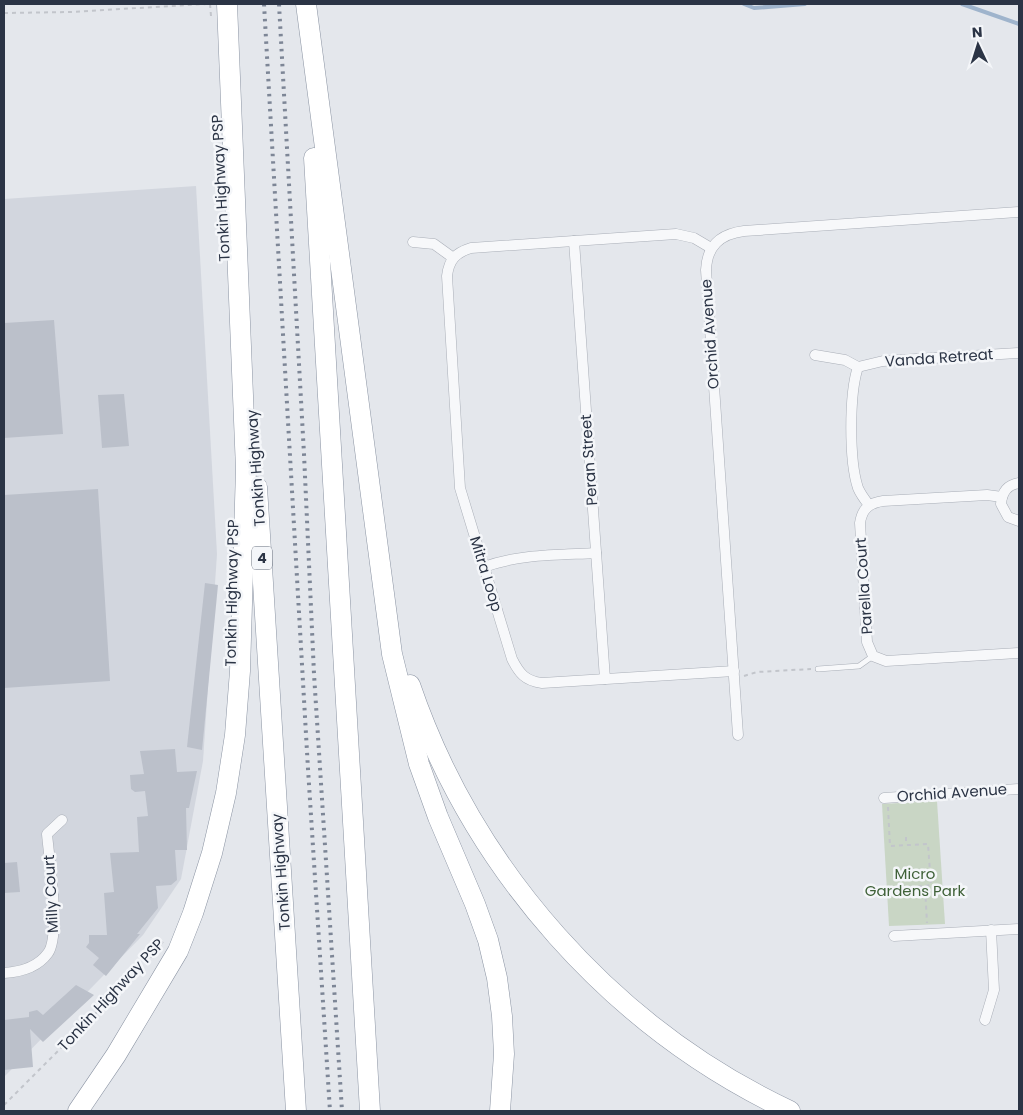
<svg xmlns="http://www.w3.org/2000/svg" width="1023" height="1115" font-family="Poppins,sans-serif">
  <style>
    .built { fill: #d2d6de }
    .green { fill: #c9d6c5 }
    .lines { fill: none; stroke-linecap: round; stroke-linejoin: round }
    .stream { stroke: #9fb4cc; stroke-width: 4 }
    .building { fill: #bbc0ca }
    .lane-casing { stroke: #a9aeb7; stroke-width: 6 }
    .street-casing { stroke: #a9aeb7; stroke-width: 11 }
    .highway-casing { stroke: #8b94a3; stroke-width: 21 }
    .path { stroke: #c2c5cb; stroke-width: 2; stroke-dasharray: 4 4; stroke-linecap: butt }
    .lane { stroke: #f7f8fa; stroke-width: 5 }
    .street { stroke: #f7f8fa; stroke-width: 10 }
    .highway { stroke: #fff; stroke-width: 20 }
    .rail { stroke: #7d8696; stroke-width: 4; stroke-dasharray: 2.5 5; stroke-linecap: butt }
    .labels { text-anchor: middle; stroke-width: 5; stroke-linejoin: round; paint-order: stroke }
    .shield { fill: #f4f6f9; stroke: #676e7b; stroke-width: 1 }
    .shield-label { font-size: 14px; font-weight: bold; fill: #2b3445 }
    .street-label { font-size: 15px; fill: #2b3445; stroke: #f4f6f9 }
    .park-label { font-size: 15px; fill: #3f6138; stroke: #f4f6f9 }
  </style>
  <rect width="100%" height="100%" fill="#e4e7ec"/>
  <polygon class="built" points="196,186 217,554 203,761 181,879 143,935 4,1077 4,199"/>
  <polygon class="green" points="937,801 945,924 889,926 882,804"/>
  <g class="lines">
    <g class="stream">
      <polyline points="744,4 754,8 805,4"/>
      <polyline points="962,4 1019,24"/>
    </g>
  </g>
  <g class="building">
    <polygon points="54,320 63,434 4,438 4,323"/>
    <polygon points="124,394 129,446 102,448 98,395"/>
    <polygon points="98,489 110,681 4,688 4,495"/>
    <polygon points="205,583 218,585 202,750 187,747"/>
    <polygon points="175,749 177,772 197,771 189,808 186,808 187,850 175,850 177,880 171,885 156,886 158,908 137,934 140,934 106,976 93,965 99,958 86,947 89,943 89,935 107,935 104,893 114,892 110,853 139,852 137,817 148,816 145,791 135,792 131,789 130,775 144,774 140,751"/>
    <polygon points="17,862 20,892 4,893 4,863"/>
    <polygon points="76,985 94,995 43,1042 30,1029 33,1067 4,1070 4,1020 29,1017 29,1012 37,1010 43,1015"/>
  </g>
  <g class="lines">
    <g class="lane-casing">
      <polyline id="lane" points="818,669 859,666 873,656"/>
    </g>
    <g class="street-casing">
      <g id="street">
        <polyline points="574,241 605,679"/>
        <polyline points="413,242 434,244 452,257"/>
        <path d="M711,248L694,238L676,234L471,248C455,253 449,260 447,276L460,488L512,659C519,673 525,681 542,683L734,671"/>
        <polyline points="815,355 845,360 858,367"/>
        <path d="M1019,483C1007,485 1002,492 1001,504L1008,517L1019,521"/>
        <path d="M1002,497L987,495L883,501C869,503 862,509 860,523L867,642L873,656L886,661L1019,653"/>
        <path d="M869,505C865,500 861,495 858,488C849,461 849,394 858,367L883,361L1019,353"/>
        <path d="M484,567C519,554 558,555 596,553"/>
        <path d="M738,735L706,270C707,246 720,234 744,231L1019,212"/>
        <polyline points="884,798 1019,789"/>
        <polyline points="894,936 1019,929"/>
        <path d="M4,973C20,972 38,967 48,953C61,935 49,858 47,834L62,820"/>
        <polyline points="985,1020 994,990 991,930"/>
      </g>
    </g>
    <g class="highway-casing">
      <g id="highway">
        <polyline points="306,4 392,654 419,764 438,817 475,904 488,940 497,978 502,1016 504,1054 500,1111"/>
        <polyline points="314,158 370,1111"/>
        <polyline points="257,487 296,1111"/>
        <path d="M410,685C473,870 613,1028 790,1111"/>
        <polyline points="78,1111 116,1055 178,951 193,913 212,853 226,793 235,735 240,671 246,469 227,4"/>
      </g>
    </g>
    <g class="path">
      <polyline points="210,4 211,16"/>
      <polyline points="4,13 70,12 206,4"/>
      <polyline points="744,676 757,672 811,669"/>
      <polyline points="888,807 890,846 928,844 931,885 925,886 927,923"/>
      <polyline points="906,837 906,845"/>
      <polyline points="910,887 925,886"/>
      <polyline points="4,1105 148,961 165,939"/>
    </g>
    <use href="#lane" class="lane"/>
    <use href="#street" class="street"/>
    <use href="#highway" class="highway"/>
    <g class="rail">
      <polyline points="264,4 308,769 330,1111"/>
      <polyline points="279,4 304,454 314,674 342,1111"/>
    </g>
  </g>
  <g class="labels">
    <rect class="shield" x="252" y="546.5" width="20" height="23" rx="4"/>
    <g class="shield-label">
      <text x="262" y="563">4</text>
    </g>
    <g class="street-label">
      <text transform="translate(221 188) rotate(-93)" y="5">Tonkin Highway PSP</text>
      <text transform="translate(710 334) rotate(-94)" y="5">Orchid Avenue</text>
      <text transform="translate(939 358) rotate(-4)" y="5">Vanda Retreat</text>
      <text transform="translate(589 460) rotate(-94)" y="5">Peran Street</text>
      <text transform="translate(256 468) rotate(-94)" y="5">Tonkin Highway</text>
      <text transform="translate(486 574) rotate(73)" y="5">Mitra Loop</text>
      <text transform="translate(864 586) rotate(-94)" y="5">Parella Court</text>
      <text transform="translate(232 593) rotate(-89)" y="5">Tonkin Highway PSP</text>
      <text transform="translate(952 793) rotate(-4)" y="5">Orchid Avenue</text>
      <text transform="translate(281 872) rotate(-94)" y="5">Tonkin Highway</text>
      <text transform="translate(51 894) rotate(-93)" y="5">Milly Court</text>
      <text transform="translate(111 995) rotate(-47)" y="5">Tonkin Highway PSP</text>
    </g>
    <g class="park-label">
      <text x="915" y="879">Micro<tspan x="915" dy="17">Gardens Park</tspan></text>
    </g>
  </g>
  <rect width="1023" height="1115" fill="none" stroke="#2b3445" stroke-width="10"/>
  <g transform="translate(978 45) rotate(356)" stroke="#f4f6f9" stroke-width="4" paint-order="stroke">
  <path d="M0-4L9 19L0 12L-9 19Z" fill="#2b3445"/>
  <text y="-8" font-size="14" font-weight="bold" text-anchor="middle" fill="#2b3445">N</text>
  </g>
</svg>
